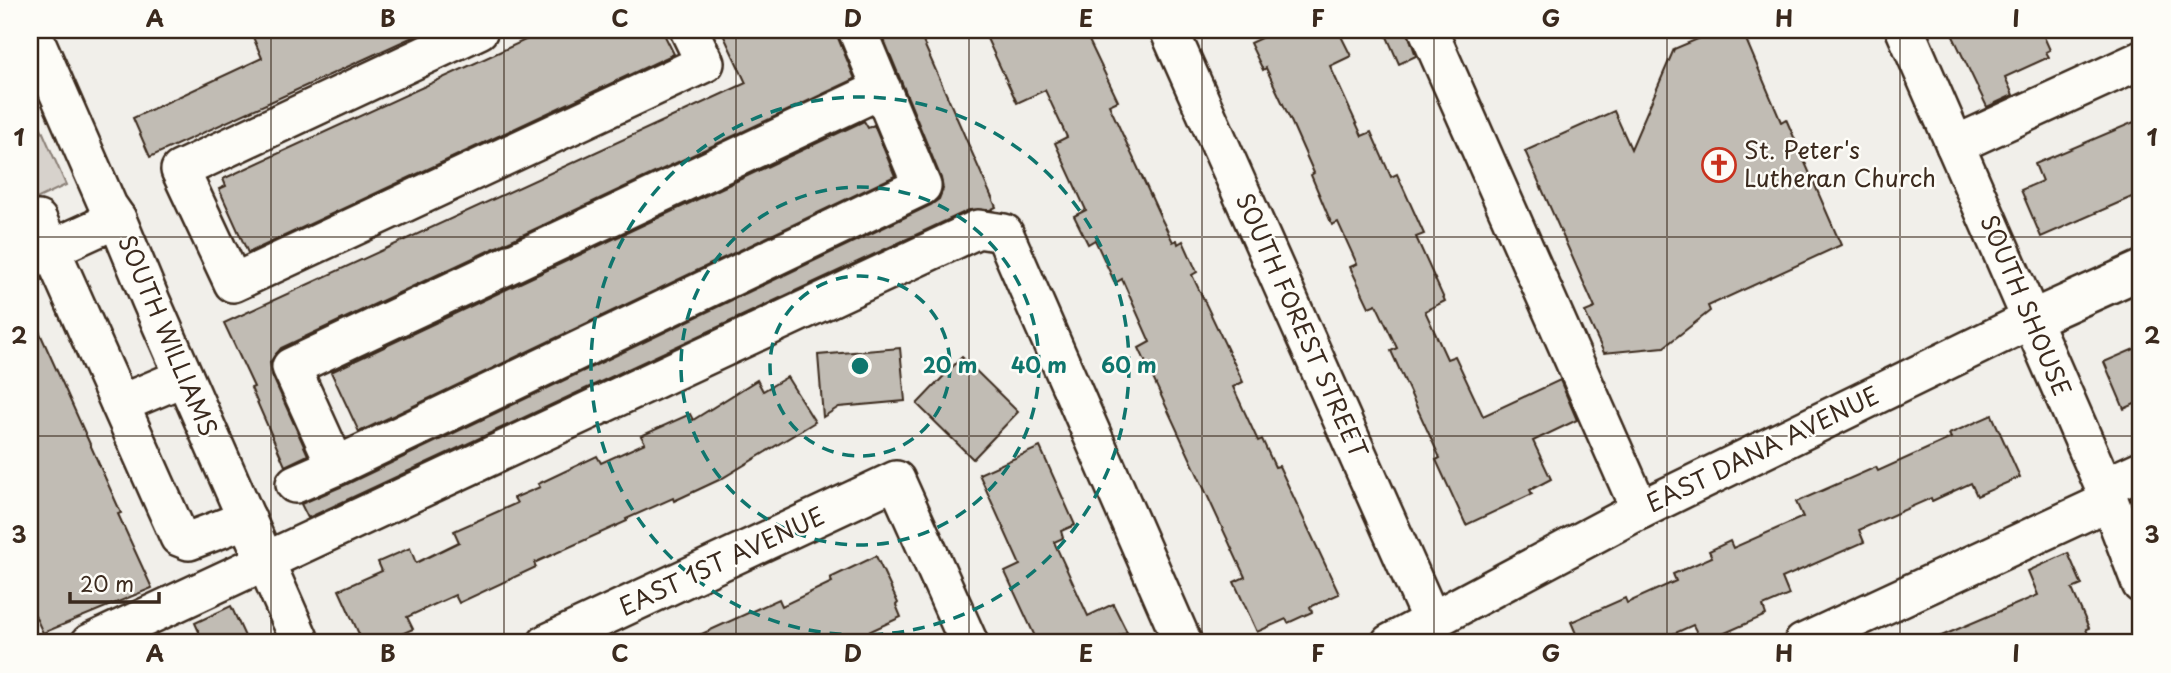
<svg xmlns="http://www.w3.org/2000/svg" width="2171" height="673" font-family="'Playpen Sans',sans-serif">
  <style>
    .green { fill: #d7d2cc; stroke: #897e75; stroke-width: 2 }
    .building { fill: #c1bcb4; stroke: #3b2a1e; stroke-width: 2 }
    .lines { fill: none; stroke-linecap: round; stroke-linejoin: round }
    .minor-casing { stroke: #3b2a1e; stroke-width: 42 }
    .minor { stroke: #fdfcf7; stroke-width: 37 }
    .grid { fill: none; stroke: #3b2a1e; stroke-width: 2; stroke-opacity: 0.55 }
    .ring { fill: none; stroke: #0f766e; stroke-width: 3.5; stroke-dasharray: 12 9 }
    .labels { text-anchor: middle; stroke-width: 5; stroke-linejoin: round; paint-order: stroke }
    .poi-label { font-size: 24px; fill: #3b2a1e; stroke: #fdfcf7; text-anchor: start }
    .street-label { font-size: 24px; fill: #3b2a1e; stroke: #fdfcf7 }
    .centre { fill: #0f766e; stroke: #fdfcf7; stroke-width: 3.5 }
    .ring-label { font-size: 21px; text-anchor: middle; font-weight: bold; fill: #0f766e; stroke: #fdfcf7; stroke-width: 5; stroke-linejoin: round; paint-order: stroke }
    .neatline { fill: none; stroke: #3b2a1e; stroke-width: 2.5 }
    .grid-label { font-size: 23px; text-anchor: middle; font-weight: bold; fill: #3b2a1e }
  </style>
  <rect width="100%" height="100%" fill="#f1efea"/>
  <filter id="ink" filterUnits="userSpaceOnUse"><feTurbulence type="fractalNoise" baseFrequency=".0143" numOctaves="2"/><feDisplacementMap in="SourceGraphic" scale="14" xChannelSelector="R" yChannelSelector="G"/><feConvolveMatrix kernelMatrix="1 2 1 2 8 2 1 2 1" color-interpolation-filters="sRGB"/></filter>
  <g filter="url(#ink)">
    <polygon class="green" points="30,103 66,185 30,202"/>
    <g class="building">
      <polygon points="250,30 428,30 150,157 133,118 262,58"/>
      <polygon points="547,30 662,30 674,54 248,253 219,189 226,186 223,179"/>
      <polygon points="721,30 836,30 838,38 855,79 281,348 270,362 272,375 308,455 285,466 251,388 254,387 224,323 746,83"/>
      <polygon points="880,30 918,30 996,207 990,210 969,210 308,518 301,504 345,485 931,205 939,199 943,189 941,178"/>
      <polygon points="983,30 1084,30 1118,101 1109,105 1161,218 1173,242 1177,240 1178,244 1183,241 1197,272 1192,275 1243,382 1233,387 1258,441 1262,439 1275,467 1279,466 1339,594 1310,607 1312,612 1288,623 1286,619 1257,632 1234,582 1245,577 1139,348 1150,342 1122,279 1115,283 1095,240 1088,244 1074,216 1086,210 1055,143 1067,137 1045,90 1017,103"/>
      <polygon points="1278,30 1338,30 1351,56 1330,66 1362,136 1371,132 1391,177 1397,174 1424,234 1416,237 1445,301 1425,311 1447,359 1455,356 1483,416 1560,380 1577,420 1533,441 1551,479 1530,490 1532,494 1466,525 1436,460 1440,458 1391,351 1397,348 1376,304 1369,307 1350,267 1357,264 1338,222 1332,225 1311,175 1314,173 1291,121 1266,68 1263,70 1250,43"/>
      <polygon points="1384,30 1407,30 1416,56 1399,64"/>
      <polygon points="1719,30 1742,30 1781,122 1786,119 1841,245 1708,306 1710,311 1664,347 1604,353 1585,312 1595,308 1525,151 1614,111 1631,149 1674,49"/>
      <polygon points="1950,30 2041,30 2050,50 2046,52 2049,57 2005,77 2013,95 1987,107"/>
      <polygon points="2141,119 2141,193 2041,237 2021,190 2042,181 2035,164"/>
      <polygon points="864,121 868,128 874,125 895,176 359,432 331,372"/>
      <polygon points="30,311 121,513 118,514 152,588 43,633 30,605"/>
      <polygon points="2141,346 2141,401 2124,409 2104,362"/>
      <polygon points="900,348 905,401 839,407 823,417 818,355"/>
      <polygon points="962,357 1018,412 973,459 917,404"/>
      <polygon points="787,377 815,422 721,479 674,501 673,498 626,519 627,521 534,563 536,567 459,603 455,595 407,617 413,629 381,643 363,643 339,590 382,571 378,562 410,548 416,563 459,542 454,531 517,503 514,498 540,487 538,484 597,456 601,463 645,443 641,436 690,414 693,420 757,380 763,391"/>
      <polygon points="1992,415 2020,477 1977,496 1971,483 1932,501 1931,498 1859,530 1864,542 1782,578 1789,595 1763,606 1766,615 1702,643 1693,625 1653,643 1580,643 1571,622 1625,598 1627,603 1676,581 1673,574 1712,557 1709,551 1730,541 1733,548 1803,517 1796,502 1876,467 1878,471 1951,438 1949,434"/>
      <polygon points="1040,447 1075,525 1061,531 1063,538 1054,542 1088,616 1113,604 1127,632 1104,643 1038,643 1005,572 1020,565 979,474"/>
      <polygon points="2068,553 2082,585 2072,589 2089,628 2086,629 2088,634 2067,643 1925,643 2038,595 2028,571"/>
      <polygon points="876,556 898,603 896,605 901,617 845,643 682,643 779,599 782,606 832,582 830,578"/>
      <polygon points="231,606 248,643 204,643 195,623"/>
    </g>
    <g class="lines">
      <g class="minor-casing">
        <g id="minor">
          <polyline points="31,30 108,206 117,219 151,301 301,643"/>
          <polyline points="479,30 180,170 233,283 705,63 689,30"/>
          <polyline points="857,30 922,186 336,466 291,367 882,89"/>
          <polyline points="1169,30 1432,622"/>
          <polyline points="1428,30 1640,510"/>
          <polyline points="1905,30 2104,487 2141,584"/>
          <polyline points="1955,145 2141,60"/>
          <polyline points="38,220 179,537 189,541 247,519"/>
          <polyline points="51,249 117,219"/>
          <polyline points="120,404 184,377"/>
          <polyline points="295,484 336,466"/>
          <polyline points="2104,487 2141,470"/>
          <polyline points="90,643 978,229 1004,233 1183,643"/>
          <polyline points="547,643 896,480 969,643"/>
          <polyline points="1390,643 1640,510 2030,320 2141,270"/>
          <polyline points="1803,643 2109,501"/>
        </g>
      </g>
      <use href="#minor" class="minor"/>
    </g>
  </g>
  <path class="grid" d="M271,30V643M504,30V643M736,30V643M969,30V643M1202,30V643M1434,30V643M1667,30V643M1900,30V643M30,237H2141M30,436H2141"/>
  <g class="ring">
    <circle cx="860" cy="366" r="90"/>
    <circle cx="860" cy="366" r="179"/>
    <circle cx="860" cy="366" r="269"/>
  </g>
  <defs>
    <g id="church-ring" transform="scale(1.75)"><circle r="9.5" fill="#fdfcf7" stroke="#c8321e" stroke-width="1.5"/><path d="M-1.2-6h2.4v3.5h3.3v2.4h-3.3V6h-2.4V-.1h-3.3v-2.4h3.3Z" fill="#c8321e"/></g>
  </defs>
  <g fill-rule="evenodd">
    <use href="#church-ring" x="1719" y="165"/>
  </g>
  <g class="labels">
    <g class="poi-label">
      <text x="1744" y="159">St. Peter's<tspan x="1744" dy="28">Lutheran Church</tspan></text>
    </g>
    <g class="street-label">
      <text transform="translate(2025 306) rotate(67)" y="8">SOUTH SHOUSE</text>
      <text transform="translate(1301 326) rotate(66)" y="8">SOUTH FOREST STREET</text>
      <text transform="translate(167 336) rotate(67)" y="8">SOUTH WILLIAMS</text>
      <text transform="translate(1763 450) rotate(-26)" y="8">EAST DANA AVENUE</text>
      <text transform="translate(722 562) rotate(-25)" y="8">EAST 1ST AVENUE</text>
    </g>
  </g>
  <circle cx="860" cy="366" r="10" class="centre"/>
  <g class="ring-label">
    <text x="950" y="373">20 m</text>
    <text x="1039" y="373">40 m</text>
    <text x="1129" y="373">60 m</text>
  </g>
  <rect width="2171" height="673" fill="none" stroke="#fdfcf7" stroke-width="77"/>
  <path d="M70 592v10h89v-10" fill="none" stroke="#3b2a1e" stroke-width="3.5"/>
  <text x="80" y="592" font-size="21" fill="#3b2a1e" stroke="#fdfcf7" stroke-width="5" paint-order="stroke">20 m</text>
  <rect x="38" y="38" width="2094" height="596" class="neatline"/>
  <g class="grid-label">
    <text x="155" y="27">A</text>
    <text x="388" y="27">B</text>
    <text x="620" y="27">C</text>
    <text x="853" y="27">D</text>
    <text x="1086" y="27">E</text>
    <text x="1318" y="27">F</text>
    <text x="1551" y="27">G</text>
    <text x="1784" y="27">H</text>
    <text x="2016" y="27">I</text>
    <text x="19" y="146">1</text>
    <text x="2152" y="146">1</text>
    <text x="19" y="344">2</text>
    <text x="2152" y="344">2</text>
    <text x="19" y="543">3</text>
    <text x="2152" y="543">3</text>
    <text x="155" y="662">A</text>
    <text x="388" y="662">B</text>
    <text x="620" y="662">C</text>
    <text x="853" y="662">D</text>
    <text x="1086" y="662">E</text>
    <text x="1318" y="662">F</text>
    <text x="1551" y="662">G</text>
    <text x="1784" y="662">H</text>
    <text x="2016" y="662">I</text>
  </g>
</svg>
